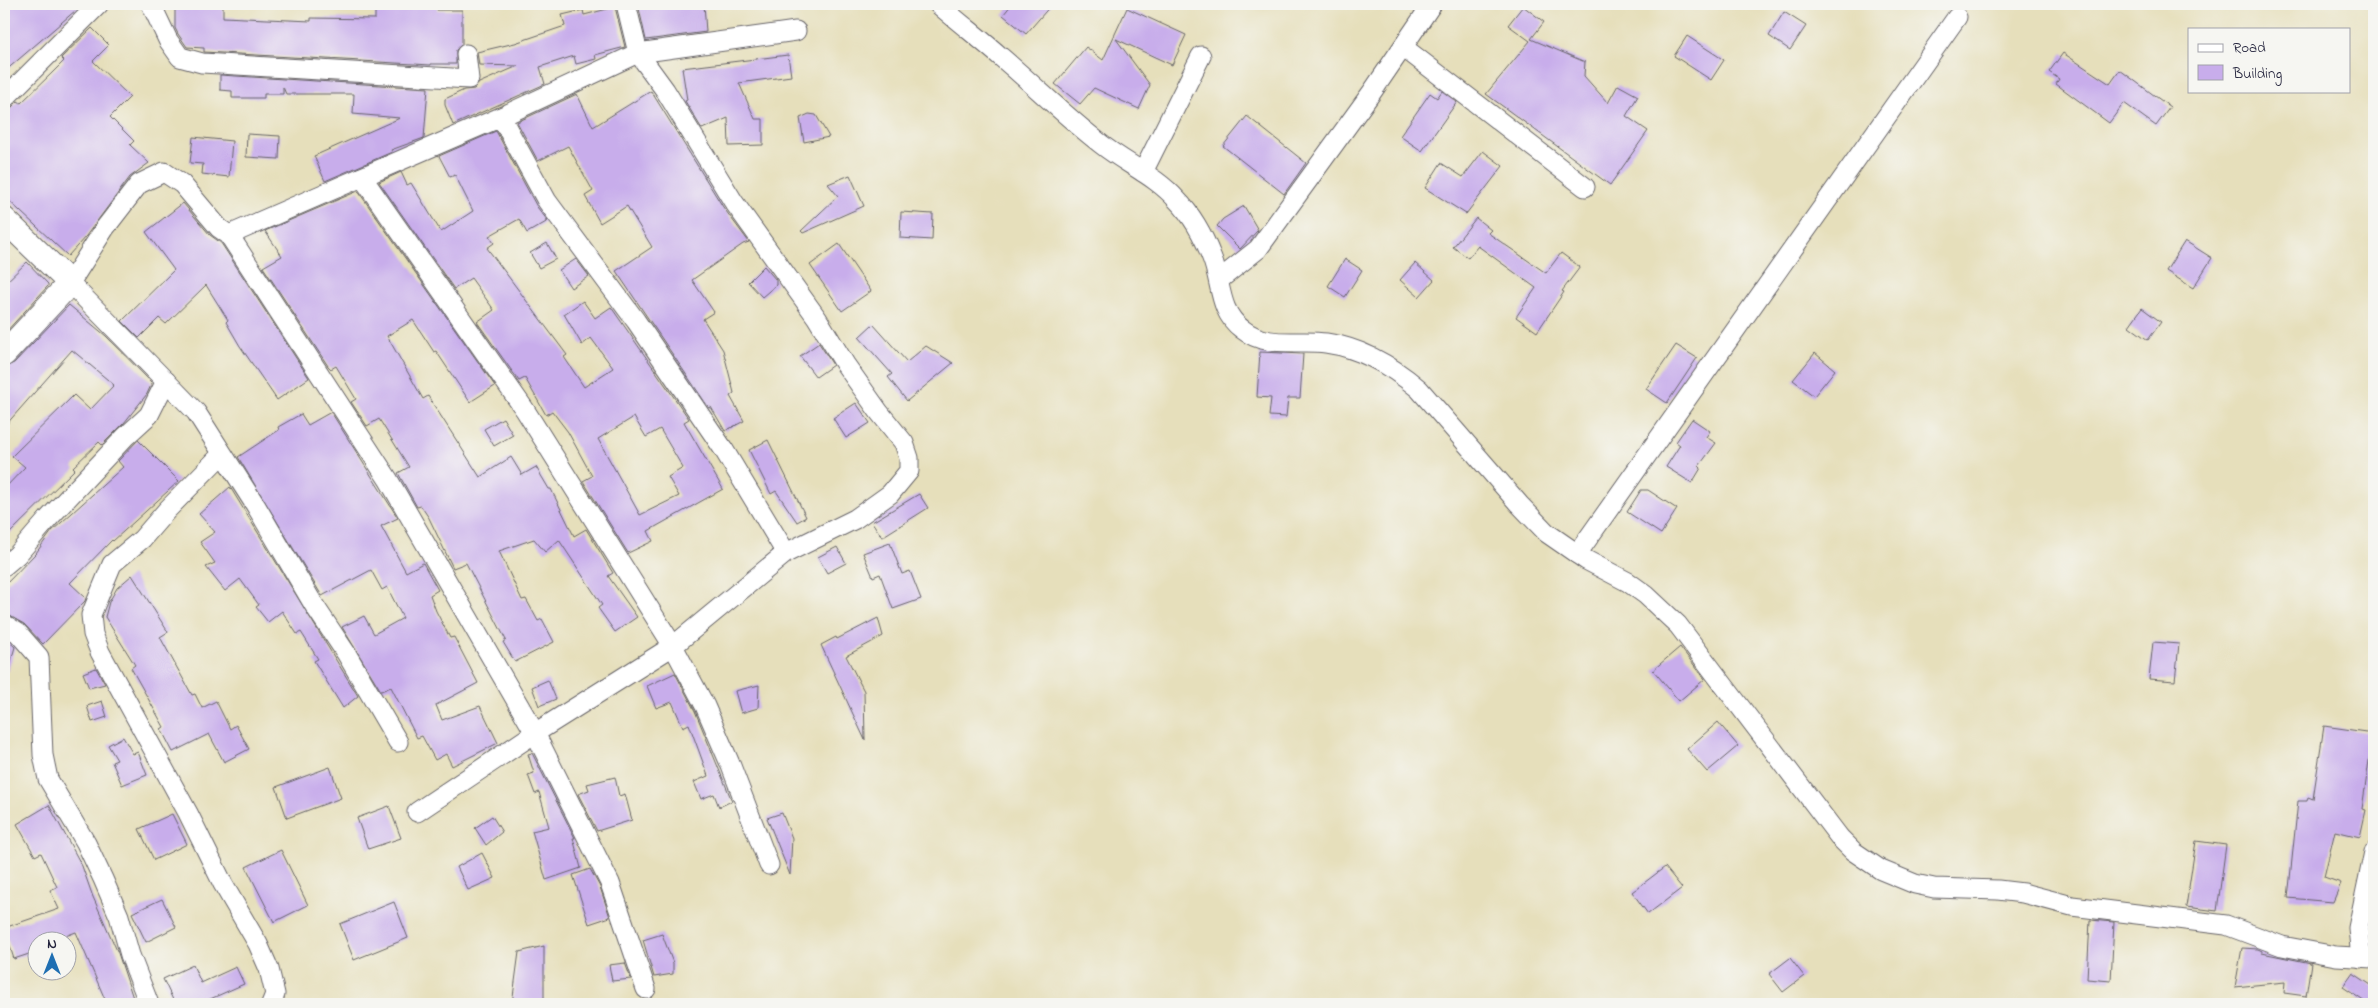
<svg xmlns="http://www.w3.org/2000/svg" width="2378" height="1008" font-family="'Indie Flower',sans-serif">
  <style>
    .building { fill: #c8adeb; fill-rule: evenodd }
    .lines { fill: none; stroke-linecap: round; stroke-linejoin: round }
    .minor-casing { stroke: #676468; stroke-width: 21 }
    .tertiary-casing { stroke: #676468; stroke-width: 26 }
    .minor { stroke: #fff; stroke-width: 19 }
    .tertiary { stroke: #fff; stroke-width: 24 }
  </style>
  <rect width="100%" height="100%" fill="#f6f6f2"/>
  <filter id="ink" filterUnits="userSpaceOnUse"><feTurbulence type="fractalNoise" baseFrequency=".02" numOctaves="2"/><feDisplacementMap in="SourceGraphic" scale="10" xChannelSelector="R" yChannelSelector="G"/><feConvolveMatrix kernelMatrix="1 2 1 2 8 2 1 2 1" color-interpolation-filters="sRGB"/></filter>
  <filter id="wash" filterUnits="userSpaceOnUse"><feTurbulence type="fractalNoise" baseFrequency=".0096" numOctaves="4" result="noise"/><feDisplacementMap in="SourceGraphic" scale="20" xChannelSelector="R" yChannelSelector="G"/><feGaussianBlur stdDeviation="1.12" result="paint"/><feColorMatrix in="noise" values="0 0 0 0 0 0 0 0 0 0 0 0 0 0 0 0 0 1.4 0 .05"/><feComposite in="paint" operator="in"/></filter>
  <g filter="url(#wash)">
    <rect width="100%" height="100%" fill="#e6dfbb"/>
    <g id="blocks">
      <g class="building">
        <polygon points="4,4 83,4 4,72"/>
        <polygon points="175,4 223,5 223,17 311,21 311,18 375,19 375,4 438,4 437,10 462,10 462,44 456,50 456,64 431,64 431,65 204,52 204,48 187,47 178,34 175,28"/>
        <polygon points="638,4 704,4 706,32 646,40"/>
        <polygon points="1012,4 1052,4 1026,34 1003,15"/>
        <polygon points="1523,6 1544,22 1531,39 1585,62 1584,76 1608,103 1618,85 1638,96 1626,116 1648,131 1610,185 1486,94 1530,41 1508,25"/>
        <polygon points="615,7 625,47 595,55 596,59 576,64 574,56 540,67 545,84 453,125 445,105 445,99 464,90 474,89 479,83 518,66 479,65 477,52 515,43 565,26 562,15 583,10 584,15"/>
        <polygon points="1127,8 1186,35 1172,65 1116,39 1150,85 1139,109 1094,88 1080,104 1055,84 1086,47 1103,60"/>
        <polygon points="1784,12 1806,26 1790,50 1769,36"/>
        <polygon points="92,28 109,45 93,61 130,97 110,117 134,141 130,145 149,163 130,177 86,236 68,256 4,196 4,115 18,101 21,103 53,72 64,61 61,58"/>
        <polygon points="1687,36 1724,60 1711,80 1674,56"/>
        <polygon points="2063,53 2110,84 2120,70 2170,107 2156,126 2124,103 2109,123 2056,84 2059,79 2049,72"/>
        <polygon points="788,55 791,76 739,83 755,119 763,119 763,145 729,146 728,118 702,129 685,101 687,100 682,68"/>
        <polygon points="220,75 428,88 424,138 391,150 392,152 325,181 314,156 400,118 353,114 354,94 286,94 283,87 283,94 264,94 264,98 232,98 232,91 220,90"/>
        <polygon points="651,91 723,207 749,242 743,244 692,280 714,312 703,319 723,350 734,393 730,396 744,421 725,431 711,407 709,408 616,271 652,247 627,206 600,223 585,196 593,191 568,146 538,161 517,122 577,94 593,127"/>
        <polygon points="1442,91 1457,102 1422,151 1400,136 1430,93 1437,98"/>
        <polygon points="809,114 816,115 829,137 804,142 800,118"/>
        <polygon points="1247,116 1306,163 1284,194 1223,146"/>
        <path d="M496,131L537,207L548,221L527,233L519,219L489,236L494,243L487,248L567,355L564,357L584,387L613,368L591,338L582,345L564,314L583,301L595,318L611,307L689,419L684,422L723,489L648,531L653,541L628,553L583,481L592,476L568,432L552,411L546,415L525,378L519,381L477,322L494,310L471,278L454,289L379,182L401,172L407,185L411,183L441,232L473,211L455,175L450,177L439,156ZM634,417L646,437L660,429L683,468L668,477L679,496L640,515L598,439Z"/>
        <polygon points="247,134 280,136 279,159 246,157"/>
        <polygon points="193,137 232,141 229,177 202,174 203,164 190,163"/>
        <polygon points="1483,151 1503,166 1466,214 1425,188 1441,163 1463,177"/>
        <polygon points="850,175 864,206 803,233 801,231 838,196 828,184"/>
        <polygon points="358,191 495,386 470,402 436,351 434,352 413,320 387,336 423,399 428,396 480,477 511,457 522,475 536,467 549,489 551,489 574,536 586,529 613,573 608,576 637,617 615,632 598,608 602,605 559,540 545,552 534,539 499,551 522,600 526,599 538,621 542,619 554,642 515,662 503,642 506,640 466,563 453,568 429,518 421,506 417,507 398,473 409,467 379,419 367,426 351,402 356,399 336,366 331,369 328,366 263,267 282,256 265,231"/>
        <polygon points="183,203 210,235 221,243 309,378 277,400 240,346 226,322 228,320 206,285 166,324 159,318 139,338 122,321 174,270 146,232"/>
        <polygon points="1244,206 1258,230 1240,249 1217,226 1223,219"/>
        <polygon points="901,212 933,214 932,240 900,238"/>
        <polygon points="1476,218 1491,230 1488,233 1546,273 1561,253 1580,267 1562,291 1564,292 1537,332 1516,317 1536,288 1478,246 1468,258 1453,247"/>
        <polygon points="2185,241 2212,258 2193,288 2166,271"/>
        <polygon points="547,243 556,259 539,268 530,253"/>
        <polygon points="839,244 871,291 842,311 810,265"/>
        <polygon points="576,259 589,276 571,288 559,270"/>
        <polygon points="1345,259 1362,270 1345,297 1328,286"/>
        <polygon points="27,262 48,284 48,286 4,334 4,284"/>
        <polygon points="1415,263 1434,280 1419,297 1400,280"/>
        <polygon points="764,266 776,280 776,285 762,297 748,282"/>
        <polygon points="69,305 106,336 152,383 147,394 124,423 102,445 99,442 73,467 75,469 4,539 4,489 25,467 12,456 74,395 90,410 114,385 72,350 4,427 4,367 14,363"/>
        <polygon points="2142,308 2161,322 2148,340 2129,326"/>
        <polygon points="873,324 907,362 926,346 953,363 907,401 888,377 892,374 859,337"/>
        <polygon points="819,343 833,365 816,377 800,356"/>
        <polygon points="1676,345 1697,358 1667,403 1646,389"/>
        <polygon points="1260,352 1303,354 1300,398 1288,398 1286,417 1269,416 1271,398 1257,397"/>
        <polygon points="1815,353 1835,370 1814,396 1793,380"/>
        <polygon points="856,403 870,423 846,438 833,418"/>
        <polygon points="331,412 398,518 381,526 406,572 423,563 438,590 430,595 436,611 450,638 454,637 478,683 436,705 442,720 480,706 498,743 452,766 446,754 435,760 422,736 417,738 391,687 381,691 342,627 364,616 374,634 403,618 387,587 382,590 371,570 322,596 238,457 279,430 278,427 301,414 308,425"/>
        <polygon points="503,418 513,435 494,446 484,429"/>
        <polygon points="1692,419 1710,431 1706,437 1716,443 1699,466 1701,468 1692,483 1666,467 1680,445 1676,442"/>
        <polygon points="138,440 179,481 113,541 112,540 70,583 86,598 85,601 43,644 24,624 4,613 4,586 36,553 52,531 123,467 118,461"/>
        <polygon points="768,440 806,517 797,522 776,491 771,494 749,450"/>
        <polygon points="230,487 358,696 343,708 314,661 318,659 301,632 297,634 282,611 268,622 256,607 259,605 240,579 225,591 206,567 215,563 200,542 215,532 199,514"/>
        <polygon points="1641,490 1648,490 1677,509 1661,534 1627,512"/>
        <polygon points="919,494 928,508 882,537 872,522"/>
        <polygon points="890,543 902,574 910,571 921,599 893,609 880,574 873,577 863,553"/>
        <polygon points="837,547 846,563 827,573 818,557"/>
        <polygon points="132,575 168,632 160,637 192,695 195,694 202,708 216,701 230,729 236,725 249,749 224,762 209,734 173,752 161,729 164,727 131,668 135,665 105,617 109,602 117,588"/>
        <polygon points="878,618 883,636 846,656 864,691 865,740 821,645 836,637 837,639"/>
        <polygon points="4,637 15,647 8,671 4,670"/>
        <polygon points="2153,642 2179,644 2175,681 2149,679"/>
        <polygon points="1680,647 1705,679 1679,701 1653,670"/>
        <polygon points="96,668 105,684 89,688 83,673"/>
        <polygon points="675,673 695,711 732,801 719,807 714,794 701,799 694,782 708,776 689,724 683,727 672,702 656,708 647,686"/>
        <polygon points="548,680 556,699 539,706 532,687"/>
        <polygon points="759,685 758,708 741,713 735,691"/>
        <polygon points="102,701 107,717 92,722 87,706"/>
        <polygon points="1718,722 1738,746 1707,772 1687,749"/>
        <polygon points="2324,726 2373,733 2362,809 2366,810 2360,837 2335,831 2324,877 2341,883 2333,902 2288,898 2298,801 2307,801 2308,797 2313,799"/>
        <polygon points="123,737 133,754 138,752 147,775 122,785 112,762 117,760 108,745"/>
        <polygon points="532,753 575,838 573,838 581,868 546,880 532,831 549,827 539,792 535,794 528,775 534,773 528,754"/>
        <polygon points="330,767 341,798 287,818 276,787"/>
        <polygon points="615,777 619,796 625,794 632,820 597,831 578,794 589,790 587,784"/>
        <polygon points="49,805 82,866 93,897 118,953 135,1004 107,1004 76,932 55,940 38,940 38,951 14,959 4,928 59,909 50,890 57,887 41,853 35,856 17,824"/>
        <polygon points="389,806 401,838 368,849 357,818"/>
        <polygon points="782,813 792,838 790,875 767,818"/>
        <polygon points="172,814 187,844 154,860 139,829"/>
        <polygon points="492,816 502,832 486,845 475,828"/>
        <polygon points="2196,841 2226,845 2217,911 2186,907"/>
        <polygon points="281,850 308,905 274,922 246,867"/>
        <polygon points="482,853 495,878 468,890 457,867"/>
        <polygon points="1665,867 1682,888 1648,914 1632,892"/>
        <polygon points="590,869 600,887 610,917 589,924 573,875"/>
        <polygon points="162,899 176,927 146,942 132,913"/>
        <polygon points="394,902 408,938 354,960 340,924"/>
        <polygon points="2090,920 2114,922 2111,981 2087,979"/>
        <polygon points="662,934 673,963 673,974 654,977 643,940"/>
        <polygon points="544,946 544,1004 512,1004 519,952"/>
        <polygon points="2242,948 2258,949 2262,951 2262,953 2311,963 2306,996 2284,993 2285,982 2235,987"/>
        <polygon points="1790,958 1804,976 1783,992 1769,974"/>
        <polygon points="625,963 631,979 612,981 609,965"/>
        <polygon points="193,965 201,983 236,967 244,984 199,1004 175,1004 163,979"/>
        <polygon points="2353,973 2374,987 2374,1004 2368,1004 2343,987"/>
      </g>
    </g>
  </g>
  <g filter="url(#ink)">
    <use href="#blocks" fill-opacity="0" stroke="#676468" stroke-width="1"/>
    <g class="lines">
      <g class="minor-casing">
        <g id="minor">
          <polyline points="151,4 168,40 180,57 202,63 469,79 466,54"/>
          <path d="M938,4C958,22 981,39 1001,57C1035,86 1066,117 1101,144C1126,164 1156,176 1177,200C1193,216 1204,237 1212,258C1222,283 1218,311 1242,329C1267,349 1297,339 1326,343C1362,348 1392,366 1419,389L1519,504L1547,533L1586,560L1628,582L1646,595L1678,625L1840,838L1853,851L1881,870L1915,884L1934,888L1998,890L2023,893L2072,906L2226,925L2282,946L2336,956L2374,958"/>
          <polyline points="1403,47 1585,187"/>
          <polyline points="4,99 99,4"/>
          <polyline points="1143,172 1201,56"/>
          <polyline points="362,177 501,117"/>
          <polyline points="229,235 362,177 525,410 673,646 705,706 731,766 769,865"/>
          <polyline points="1219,280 1258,249 1372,92 1432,4"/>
          <polyline points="222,454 167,510 142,539 112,564 91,615 93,634 100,652 188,813 223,884 258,944 269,969 275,994 271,1004"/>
          <polyline points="786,553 724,450 636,321 547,201 501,117 638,53 796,31"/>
          <polyline points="1577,554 1957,17"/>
          <polyline points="4,566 17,555 48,519 125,437 149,415 166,381"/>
          <polyline points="4,624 18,633 39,657 43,755 48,779 86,843 103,879 119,916 130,955 149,1004"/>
          <polyline points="398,742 346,653 314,605 256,506 196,412 70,283 105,228 139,184 164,172 182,184 219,228 229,235 388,479 535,733 610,883 646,989"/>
          <polyline points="417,812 535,733 673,646 786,553 855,519 890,494 909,471 909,458 904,443 879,412 845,364 817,318 733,201 665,90 638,53 626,4"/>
          <polyline points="2361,958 2358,928 2374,852"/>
        </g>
      </g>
      <g class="tertiary-casing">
        <polyline id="tertiary" points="4,219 70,283 4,354"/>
      </g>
      <use href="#minor" class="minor"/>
      <use href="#tertiary" class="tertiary"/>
    </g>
  </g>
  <rect width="2378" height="1008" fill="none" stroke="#f6f6f2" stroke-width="20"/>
  <rect x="2188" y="28" width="162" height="65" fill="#f6f6f2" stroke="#a1a1a9"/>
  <rect x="2198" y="44" width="25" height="8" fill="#ffffff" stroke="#a1a1a9"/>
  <text x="2233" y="52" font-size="15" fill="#22223b">Road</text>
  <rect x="2198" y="65" width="25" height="15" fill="#c8adeb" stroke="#a1a1a9"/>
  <text x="2233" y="78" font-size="15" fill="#22223b">Building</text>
  <g transform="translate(52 956)"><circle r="24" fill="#f6f6f2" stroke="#a1a1a9"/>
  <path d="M0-4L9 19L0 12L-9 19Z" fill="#1f6fb2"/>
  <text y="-8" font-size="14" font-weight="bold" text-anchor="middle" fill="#22223b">N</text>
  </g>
</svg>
